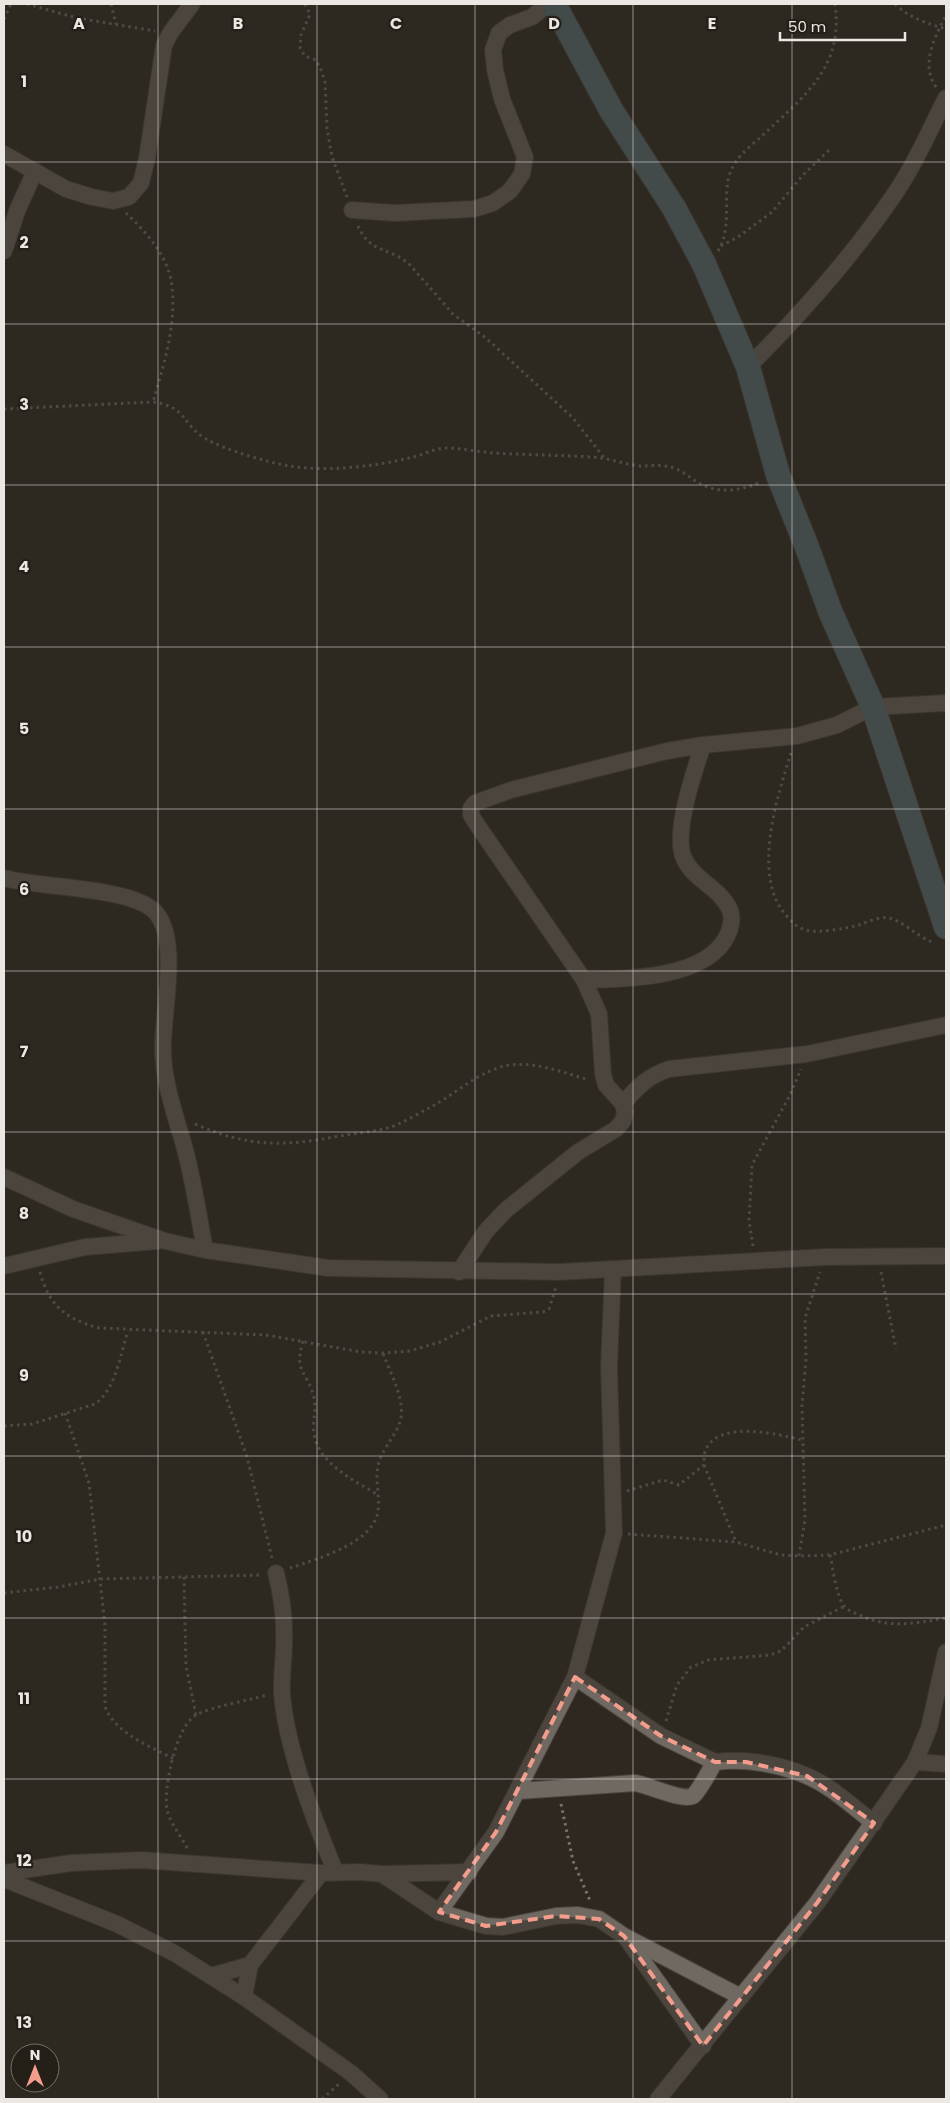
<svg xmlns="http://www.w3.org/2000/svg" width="950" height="2103" font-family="Poppins,sans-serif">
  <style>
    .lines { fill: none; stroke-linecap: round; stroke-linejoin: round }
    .street-casing { stroke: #49443e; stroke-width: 18 }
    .secondary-casing { stroke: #49443e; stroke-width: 26 }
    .path { stroke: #78736d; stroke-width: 3; stroke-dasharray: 2.5 4; stroke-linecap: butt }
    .street { stroke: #706961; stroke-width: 16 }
    .secondary { stroke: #5c737d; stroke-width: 24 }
    .marked { fill: none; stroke: #f59d8d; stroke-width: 4; stroke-dasharray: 10 6; stroke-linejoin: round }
    .grid { fill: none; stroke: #ebe7e2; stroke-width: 1; stroke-opacity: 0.55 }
    .grid-label { font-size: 16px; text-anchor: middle; font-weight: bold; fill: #ebe7e2; stroke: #241f17; stroke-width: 4.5; stroke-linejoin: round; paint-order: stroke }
  </style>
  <rect width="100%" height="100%" fill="#2e2821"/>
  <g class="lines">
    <g class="street-casing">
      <g id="street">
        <polyline points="4,154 66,189 92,197 113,201 129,197 141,183 147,158 164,45 171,32 192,4"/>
        <polyline points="352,210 395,213 474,209 493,203 510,191 522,174 525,157 502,99 495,70 493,50 499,33 510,25 532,17 548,4"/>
        <polyline points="4,251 17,211 35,171"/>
        <path d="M748,367C802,313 853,256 896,192C916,163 930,129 946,98"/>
        <path d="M4,878C41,888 124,887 152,909C182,933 162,1014 163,1049C163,1084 177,1119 186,1153C194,1185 199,1217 205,1250"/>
        <path d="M584,980C626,979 706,979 727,936C731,929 733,918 730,910C720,887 691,879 683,856C674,830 694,772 703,745"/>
        <path d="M623,1104C637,1087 648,1076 669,1069L807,1054L946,1025"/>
        <polyline points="4,1177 73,1209 165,1241 205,1250 328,1268 559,1272 826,1257 946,1256"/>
        <polyline points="4,1266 85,1247 158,1241"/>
        <polyline points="459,1272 486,1231 506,1210 578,1152 616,1129 623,1121 625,1112 623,1104 606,1085 603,1074 599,1014 584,980 480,829 471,815 471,808 475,803 511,790 667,751 703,745 797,736 837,725 873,707 946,703"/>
        <path d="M276,1573C282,1596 285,1619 284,1644C284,1660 281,1677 282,1693C286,1748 314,1819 335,1871"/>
        <polyline points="575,1677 661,1736 715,1762"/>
        <polyline points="915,1762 946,1764"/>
        <path d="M518,1791L635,1783C648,1785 686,1803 694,1795C701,1788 709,1771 715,1762C744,1758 780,1764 807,1776C831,1786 853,1807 874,1823"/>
        <polyline points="4,1873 71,1863 141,1860 321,1873 360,1872 382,1874 439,1912 486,1926 503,1927 556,1916 578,1915 599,1919 624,1936 741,1997"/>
        <polyline points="382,1874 469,1872"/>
        <polyline points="4,1879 117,1924 174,1953 244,1997 351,2073 380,2099"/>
        <polyline points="439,1912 496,1832 575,1677 606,1563 614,1533 609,1367 613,1269"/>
        <polyline points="627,1939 703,2046"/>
        <polyline points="211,1976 250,1965"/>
        <polyline points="244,1997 250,1965 321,1873"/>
        <polyline points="658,2099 817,1903 915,1762 929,1728 946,1652"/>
      </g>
    </g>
    <g class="secondary-casing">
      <polyline id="secondary" points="554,4 611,110 674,208 704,264 748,367 778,475 807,547 830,611 873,707 946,927"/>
    </g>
    <g class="path">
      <polyline points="27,4 77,18 155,31"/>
      <polyline points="111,4 116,24"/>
      <polyline points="305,4 310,14 301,35 300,48 305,56 316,60 321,70 325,82 327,128 332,157 347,197"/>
      <path d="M895,4C908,17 928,24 946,29"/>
      <polyline points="4,19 11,4"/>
      <path d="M936,87C920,64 935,37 946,15"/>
      <path d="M126,213C145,231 166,254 171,280C178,321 164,364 153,402"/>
      <path d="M358,226C370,254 391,247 410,265L453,314L486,338L573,418L605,459"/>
      <polyline points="721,246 738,237 772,212 802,176 829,150"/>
      <path d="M718,251C735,224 718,188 735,163C741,153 753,144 762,136C804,96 844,68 835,4"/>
      <path d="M4,409L153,402C188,407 181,424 206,439C225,450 267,462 289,466C326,472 372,467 409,458C421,456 432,449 445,448C461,448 478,452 494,453C526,455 559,455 592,457C608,458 624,464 640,466C651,466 663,464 674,468C685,472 692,480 703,485C721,494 743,490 761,482"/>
      <path d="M791,753C777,797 752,875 785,914C791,921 797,928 806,930C818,934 847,928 859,925C868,922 879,916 889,918C904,922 917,936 932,942"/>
      <path d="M195,1124C248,1147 283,1147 339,1136C356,1133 374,1132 391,1127C405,1122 419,1113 431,1107C455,1094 477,1073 504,1066C532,1060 562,1072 589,1080"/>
      <polyline points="753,1246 749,1221 752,1165 790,1095 801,1069"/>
      <path d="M40,1272C49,1306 66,1319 99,1328L266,1335L361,1352L383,1353L410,1351L440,1342L491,1316L543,1312L549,1309L556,1287"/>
      <polyline points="881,1272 896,1349"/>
      <polyline points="203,1332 247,1457 272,1558"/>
      <path d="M303,1341C293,1373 308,1371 314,1398C317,1409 312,1422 314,1433C318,1464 354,1480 378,1495"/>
      <path d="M65,1413L89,1483L105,1625V1707C116,1734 150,1746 174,1759"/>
      <path d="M4,1426L32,1424L95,1404C116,1389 120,1355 128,1331"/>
      <polyline points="704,1465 736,1542"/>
      <path d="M627,1491L663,1480L679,1485L704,1465C704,1460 704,1453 706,1449C720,1420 778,1434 802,1440"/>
      <polyline points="628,1534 736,1542 781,1555 799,1556 830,1555 946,1525"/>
      <path d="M830,1555C833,1568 836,1597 845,1607C850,1612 860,1615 866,1618C894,1628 917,1623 946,1618"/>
      <polyline points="799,1556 805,1520 802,1405 806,1359 805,1318 820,1272"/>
      <path d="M290,1568C317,1559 374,1543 378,1511C380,1496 375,1481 378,1466C381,1452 391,1441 397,1429C410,1406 391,1376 383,1353"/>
      <polyline points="184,1577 186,1666 196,1715"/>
      <polyline points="4,1593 58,1587 101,1579 262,1575"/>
      <polyline points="666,1721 677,1685 691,1667 708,1660 770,1655 781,1651 804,1627 845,1606"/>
      <polyline points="561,1804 573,1861 591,1903"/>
      <path d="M187,1848C181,1836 170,1823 167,1810C163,1789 176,1726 196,1715C210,1707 250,1700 267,1695"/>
      <polyline points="322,2099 340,2083"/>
    </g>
    <use href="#street" class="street"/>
    <use href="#secondary" class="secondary"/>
  </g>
  <path d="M0 0H950V2103H0ZM575,1677L661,1736L715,1762H746L807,1776L874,1823L817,1903L703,2046L624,1936L599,1919L556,1916L486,1926L439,1912L496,1832Z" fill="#2e2821" fill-opacity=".55" fill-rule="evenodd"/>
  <path class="marked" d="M575,1677L661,1736L715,1762H746L807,1776L874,1823L817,1903L703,2046L624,1936L599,1919L556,1916L486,1926L439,1912L496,1832Z"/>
  <path class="grid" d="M158,4V2099M317,4V2099M475,4V2099M633,4V2099M792,4V2099M4,162H946M4,324H946M4,485H946M4,647H946M4,809H946M4,971H946M4,1132H946M4,1294H946M4,1456H946M4,1618H946M4,1779H946M4,1941H946"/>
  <g class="grid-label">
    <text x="79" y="29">A</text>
    <text x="238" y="29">B</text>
    <text x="396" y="29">C</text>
    <text x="554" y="29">D</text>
    <text x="712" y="29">E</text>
    <text x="24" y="87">1</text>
    <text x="24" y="248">2</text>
    <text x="24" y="410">3</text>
    <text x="24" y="572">4</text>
    <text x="24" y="734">5</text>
    <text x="24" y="895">6</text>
    <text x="24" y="1057">7</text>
    <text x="24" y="1219">8</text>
    <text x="24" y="1381">9</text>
    <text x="24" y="1542">10</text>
    <text x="24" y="1704">11</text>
    <text x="24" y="1866">12</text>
    <text x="24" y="2028">13</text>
  </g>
  <rect width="950" height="2103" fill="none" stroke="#ebe7e2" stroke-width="10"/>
  <g transform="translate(35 2068)"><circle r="24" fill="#241f17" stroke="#746f68"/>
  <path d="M0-4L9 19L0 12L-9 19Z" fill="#f59d8d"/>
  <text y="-8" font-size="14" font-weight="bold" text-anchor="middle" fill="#ebe7e2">N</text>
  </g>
  <path d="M780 32v8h125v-8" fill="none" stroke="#ebe7e2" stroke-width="2.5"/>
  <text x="788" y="32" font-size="15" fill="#ebe7e2" stroke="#241f17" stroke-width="4" paint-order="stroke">50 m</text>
</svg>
